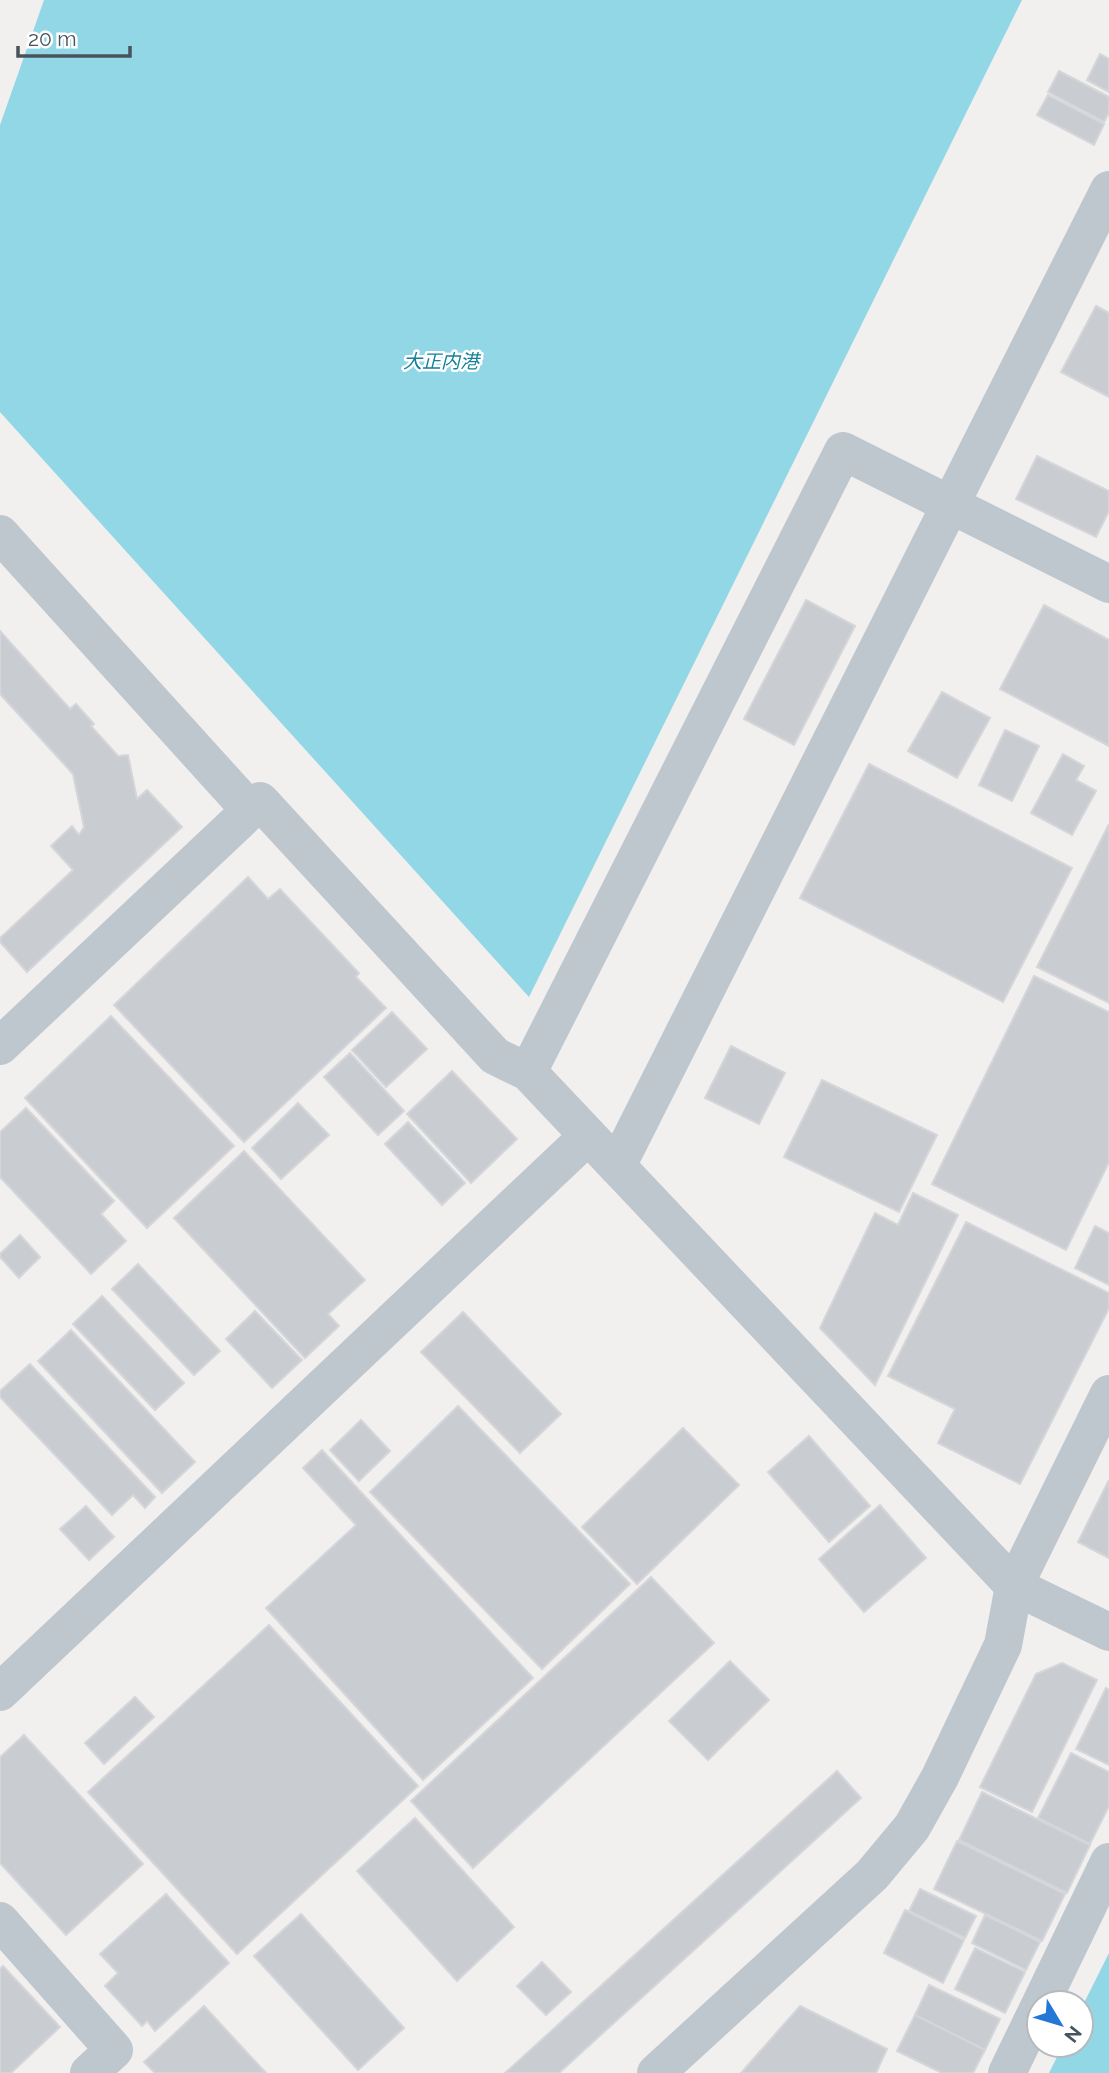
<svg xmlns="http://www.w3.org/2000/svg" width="1109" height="2073" font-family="Raleway,'Noto Sans JP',sans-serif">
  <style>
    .water { fill: #91d7e6 }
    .building { fill: #c9ccd1; stroke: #d4d6da; stroke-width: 2 }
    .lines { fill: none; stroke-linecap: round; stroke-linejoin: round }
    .minor { stroke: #bec7cd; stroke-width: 38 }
    .labels { text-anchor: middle; stroke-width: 5; stroke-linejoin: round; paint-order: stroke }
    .water-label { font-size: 19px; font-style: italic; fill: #16819a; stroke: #fff }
  </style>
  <rect width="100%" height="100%" fill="#f2efef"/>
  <g class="water">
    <polygon points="44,0 1022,0 529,997 0,412 0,125"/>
    <polygon points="1109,1953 1109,2073 1049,2073 1063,2045 1081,2045 1081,2009"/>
  </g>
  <g class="building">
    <polygon points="1100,54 1109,59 1109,92 1087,80"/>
    <polygon points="1059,71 1109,97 1109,113 1104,122 1048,92"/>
    <polygon points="1048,95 1104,124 1094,145 1037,115"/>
    <polygon points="1096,306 1109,313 1109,397 1061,372"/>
    <polygon points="1037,456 1109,491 1109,511 1096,537 1016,499"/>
    <polygon points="806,600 855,626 794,745 744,719"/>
    <polygon points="1044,605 1109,640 1109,746 1000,689"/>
    <polygon points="0,631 70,709 76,704 94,724 91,726 118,756 128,755 137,799 147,790 182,827 27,972 0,942 0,938 73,870 51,846 72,826 79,835 84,827 73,774 0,694"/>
    <polygon points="942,692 990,718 957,778 908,751"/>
    <polygon points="1005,730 1039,746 1012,801 979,785"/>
    <polygon points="1063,754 1084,766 1076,780 1096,791 1072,835 1031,813"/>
    <polygon points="869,764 1072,868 1003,1002 800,898"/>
    <polygon points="1109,824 1109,1003 1037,967"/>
    <polygon points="248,877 268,899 280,889 359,973 356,977 386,1008 244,1142 114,1005"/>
    <polygon points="1034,976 1109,1012 1109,1162 1066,1250 932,1184"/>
    <polygon points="392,1012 427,1049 386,1087 352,1050"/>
    <polygon points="111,1016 234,1146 147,1228 25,1098"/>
    <polygon points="731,1046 785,1073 759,1124 705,1098"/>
    <polygon points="350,1053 404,1111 378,1135 324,1077"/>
    <polygon points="452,1071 517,1139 471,1183 407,1114"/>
    <polygon points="822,1080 937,1135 899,1212 784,1157"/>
    <polygon points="298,1103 329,1135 281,1179 252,1148"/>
    <polygon points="26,1108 114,1201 101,1214 126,1241 91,1274 0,1177 0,1132"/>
    <polygon points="408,1122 465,1183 442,1205 385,1144"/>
    <polygon points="244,1151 365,1280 328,1314 339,1326 305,1358 174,1218"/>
    <polygon points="913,1193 958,1215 875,1385 820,1328 875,1213 898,1225"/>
    <polygon points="966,1222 1109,1293 1109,1308 1020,1484 938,1443 955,1409 888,1376"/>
    <polygon points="1095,1226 1109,1233 1109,1285 1075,1268"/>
    <polygon points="20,1235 40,1257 19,1278 0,1257 0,1254"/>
    <polygon points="138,1264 220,1351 194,1375 112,1289"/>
    <polygon points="102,1296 184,1383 155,1410 73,1324"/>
    <polygon points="255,1311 302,1360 272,1388 226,1339"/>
    <polygon points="463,1312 561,1414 520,1453 421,1352"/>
    <polygon points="71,1330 195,1462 162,1493 38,1361"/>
    <polygon points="30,1364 155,1497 145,1508 133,1495 112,1515 0,1397 0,1391"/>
    <polygon points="458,1406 630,1584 542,1669 370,1492"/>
    <polygon points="361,1420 390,1451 359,1481 330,1450"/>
    <polygon points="683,1428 739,1485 637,1584 582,1527"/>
    <polygon points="809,1436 870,1506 829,1542 768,1472"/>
    <polygon points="322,1450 533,1678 423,1780 266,1608 356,1525 303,1468"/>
    <polygon points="1109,1480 1109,1558 1078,1542"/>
    <polygon points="880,1505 926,1558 864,1612 819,1559"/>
    <polygon points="86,1506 114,1537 89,1560 60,1529"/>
    <polygon points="651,1577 714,1643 473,1868 411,1801"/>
    <polygon points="269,1625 418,1786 237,1954 88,1792"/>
    <polygon points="730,1661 769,1700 708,1760 669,1721"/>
    <polygon points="1062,1663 1097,1680 1032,1812 980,1787 1036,1674"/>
    <polygon points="1106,1688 1109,1690 1109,1765 1076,1749"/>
    <polygon points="135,1697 154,1717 104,1764 85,1743"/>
    <polygon points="24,1735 143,1864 66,1935 0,1863 0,1757"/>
    <polygon points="1071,1753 1109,1772 1109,1806 1090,1844 1038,1818"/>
    <polygon points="837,1771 861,1798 559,2073 505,2073"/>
    <polygon points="982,1792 1090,1845 1067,1893 959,1840"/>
    <polygon points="415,1818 514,1927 457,1981 357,1871"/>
    <polygon points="957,1841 1065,1894 1042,1941 934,1889"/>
    <polygon points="920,1889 976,1916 965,1938 909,1911"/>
    <polygon points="166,1894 229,1963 155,2031 147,2021 142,2026 105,1986 118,1973 100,1954"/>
    <polygon points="905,1910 964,1940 943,1983 884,1953"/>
    <polygon points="301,1914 404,2028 358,2070 254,1956"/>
    <polygon points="985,1915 1040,1942 1026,1970 972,1943"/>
    <polygon points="975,1948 1025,1972 1005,2013 955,1989"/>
    <polygon points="542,1962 571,1992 546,2015 517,1986"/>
    <polygon points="3,1966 60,2027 11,2073 0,2073 0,1969"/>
    <polygon points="929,1985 1000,2019 985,2050 915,2015"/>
    <polygon points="204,2006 266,2073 155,2073 144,2062"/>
    <polygon points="800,2006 887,2049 876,2073 741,2073"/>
    <polygon points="915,2015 985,2050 973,2073 942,2073 897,2051"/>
  </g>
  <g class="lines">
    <g class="minor">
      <polyline points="0,534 250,810"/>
      <polyline points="0,1046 260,801 495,1056 528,1072 1014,1586 1109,1632"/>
      <polyline points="528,1072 843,451 1109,584"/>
      <polyline points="617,1166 1109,190"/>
      <polyline points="0,1692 588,1136"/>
      <polyline points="0,1921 114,2050 89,2073"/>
      <polyline points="1041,2003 1109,1862"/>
      <polyline points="656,2073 872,1875 912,1827 940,1777 1003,1645 1014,1586 1109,1394"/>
      <polyline points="1007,2073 1039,2007"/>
    </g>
  </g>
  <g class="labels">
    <g class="water-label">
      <text x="441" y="368">大正内港</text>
    </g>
  </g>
  <g transform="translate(1060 2024) rotate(128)"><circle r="33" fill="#ffffff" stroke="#b6babd" stroke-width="2"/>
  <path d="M0-5L12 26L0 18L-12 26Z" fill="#2577d6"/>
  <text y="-10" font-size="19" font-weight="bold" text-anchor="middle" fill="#48535b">N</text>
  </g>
  <path d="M18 46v10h112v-10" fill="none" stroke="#48535b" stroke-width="3.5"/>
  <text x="28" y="46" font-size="21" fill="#48535b" stroke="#ffffff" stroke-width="5" paint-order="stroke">20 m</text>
</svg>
